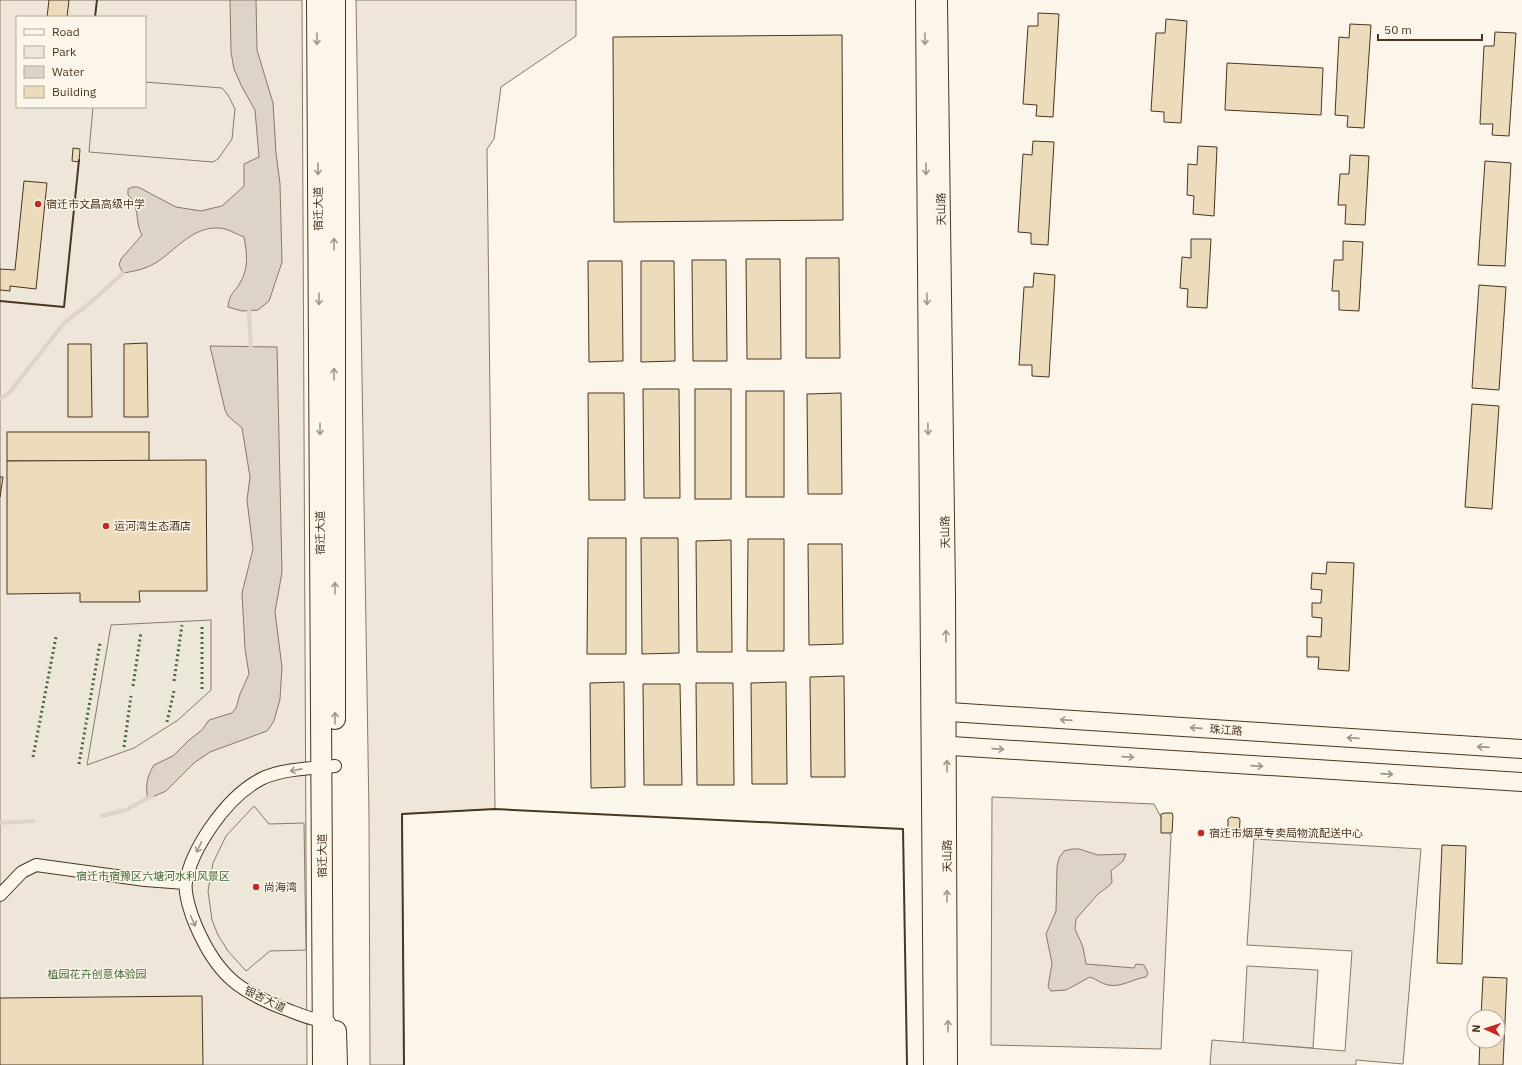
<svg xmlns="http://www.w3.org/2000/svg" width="1522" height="1065" font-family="'IBM Plex Sans','Noto Sans SC',sans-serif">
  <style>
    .green { fill: #ede6d9; stroke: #887966; fill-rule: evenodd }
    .parking { fill: #ede7d9; stroke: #887966 }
    .water { fill: #dcd4c6; stroke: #887966 }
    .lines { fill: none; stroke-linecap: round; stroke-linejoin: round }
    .stream { stroke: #dcd4c6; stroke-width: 4 }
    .building { fill: #ecdcbc; stroke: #4a3520 }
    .street-casing { stroke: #4a3520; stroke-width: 14 }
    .secondary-casing { stroke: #4a3520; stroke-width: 20 }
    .primary-casing { stroke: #4a3520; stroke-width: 22 }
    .street { stroke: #fbf6e9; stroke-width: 12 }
    .secondary { stroke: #fbf6e9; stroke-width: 18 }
    .primary { stroke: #fbf6e9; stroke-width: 20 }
    .hedge { stroke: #436837; stroke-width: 3; stroke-dasharray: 2 3; stroke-linecap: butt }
    .wall { stroke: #4a3520; stroke-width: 2 }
    .oneway { stroke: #a29684 }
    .poi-dot { fill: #c62828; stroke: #fbf6e9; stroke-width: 1.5 }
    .labels { text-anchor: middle; stroke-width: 3; stroke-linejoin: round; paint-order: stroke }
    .poi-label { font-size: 11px; fill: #4a3520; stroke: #fbf6e9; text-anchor: start }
    .street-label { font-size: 11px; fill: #4a3520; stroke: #fbf6e9 }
    .park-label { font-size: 11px; fill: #436837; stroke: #fbf6e9 }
  </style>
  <rect width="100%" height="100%" fill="#fbf6e9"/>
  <g class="green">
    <path d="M0,0H302L307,1065H0ZM17,17H145V107H17Z"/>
    <polygon points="356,0 576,0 576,36 501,87 494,139 487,149 495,809 402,814 404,1065 370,1065 369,814"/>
    <polygon points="992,797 1154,804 1171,836 1161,1049 991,1045"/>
    <polygon points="1247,966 1318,970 1313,1048 1243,1043"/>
  </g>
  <g class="parking">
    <polygon points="145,82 222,88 228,95 235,109 232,139 218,159 213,162 89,152 93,107 145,107"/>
    <polygon points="211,620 211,690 178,720 134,748 87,765 111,625"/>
    <polygon points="254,806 269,824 304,823 306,950 270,951 246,971 228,951 218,935 212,920 208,891 213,863 226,836"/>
    <polygon points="1254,839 1421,849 1403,1064 1356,1060 1356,1065 1210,1065 1212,1040 1345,1051 1352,951 1247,945"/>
  </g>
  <g class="water">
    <path d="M230,0H256L257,50L273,103L276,153L280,184L282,262L269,301L258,310L242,311L228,307C229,294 234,293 240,283C249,268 247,253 244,237C236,234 227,228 218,228C194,227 178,247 160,260C149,268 137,271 123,273L119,265L121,259L142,235C134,220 141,209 128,195V189L133,187H138L176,207L201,211L209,209L222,206L244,186V164L259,157L255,110L242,87L234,69L231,52Z"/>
    <path d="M210,346L277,347L282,572L275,612L282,667L280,699L274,721L267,731L210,752L194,763L166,791L148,799C145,786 147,776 154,765L173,756L189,740L202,730L209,720L232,713L236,708L240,694L249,674L245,649L242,593L253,549L247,500L250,477L242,428L228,416L225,410Z"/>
    <path d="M1072,849H1079L1098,855L1126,854L1123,861L1111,871L1112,882L1110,885L1098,894L1076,919L1075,929L1083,947L1086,964L1134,968L1136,964L1144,965L1148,973L1146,977C1135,978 1121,988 1108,985C1102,984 1096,979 1090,977L1066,990L1051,991L1048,987L1052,963L1046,934L1056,911L1057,867L1059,858L1064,851Z"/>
  </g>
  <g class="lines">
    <g class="stream">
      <polyline points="249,310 251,352"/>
      <polyline points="0,399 10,392 64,323 90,303 123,273"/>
      <polyline points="102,816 126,810 152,796"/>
      <polyline points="0,823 34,821"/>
    </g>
  </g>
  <g class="building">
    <polygon points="49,0 69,0 67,17 47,17"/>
    <polygon points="1038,13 1059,14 1053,117 1036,116 1037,105 1023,104 1028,26 1038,26"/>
    <polygon points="1166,19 1187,21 1181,123 1164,122 1164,112 1151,111 1156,33 1165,33"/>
    <polygon points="1350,24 1371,25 1364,128 1347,127 1348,116 1335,115 1339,37 1349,38"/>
    <polygon points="1495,32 1516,33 1509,136 1492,135 1493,124 1480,124 1484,46 1494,46"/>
    <polygon points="842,35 843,220 614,222 613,37"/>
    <polygon points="1227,63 1323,68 1321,115 1225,110"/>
    <polygon points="1033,141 1054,142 1048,245 1031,244 1031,233 1018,232 1023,154 1032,155"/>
    <polygon points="1198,146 1217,147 1214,216 1193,214 1194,196 1187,195 1188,164 1197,165"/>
    <polygon points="73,148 80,149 79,162 72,161"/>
    <polygon points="1350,155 1369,156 1365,225 1345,224 1346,205 1338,205 1340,174 1349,174"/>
    <polygon points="1485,161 1511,163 1505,266 1478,265"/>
    <polygon points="24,181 47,183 36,289 10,286 10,291 0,290 0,269 15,270"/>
    <polygon points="1191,239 1211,239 1207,308 1187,307 1188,289 1180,288 1182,257 1191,258"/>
    <polygon points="1343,241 1363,242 1359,311 1339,310 1339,291 1332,291 1334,260 1343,260"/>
    <polygon points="806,258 839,258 840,358 806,358"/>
    <polygon points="746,259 780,259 781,359 747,359"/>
    <polygon points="692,260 726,260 727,361 693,361"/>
    <polygon points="588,261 622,261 623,361 589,362"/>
    <polygon points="641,261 674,261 675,361 641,362"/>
    <polygon points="1034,273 1055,275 1049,377 1032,376 1032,365 1019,365 1024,287 1033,287"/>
    <polygon points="1479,285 1506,287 1499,390 1472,388"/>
    <polygon points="147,343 148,417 124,417 124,344"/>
    <polygon points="68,344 91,344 92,417 68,417"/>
    <polygon points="643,389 679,389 680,498 644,498"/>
    <rect x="695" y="389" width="36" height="110"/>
    <rect x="746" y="391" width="38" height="106"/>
    <polygon points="588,393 624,393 625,500 589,500"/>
    <polygon points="841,393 842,494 808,494 807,394"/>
    <polygon points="1472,404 1499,406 1492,509 1465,507"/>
    <rect x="7" y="432" width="142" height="29"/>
    <polygon points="206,460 207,591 139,591 140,602 80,602 80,593 7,594 7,461"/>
    <polygon points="0,477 3,477 0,497"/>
    <polygon points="588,538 626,538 626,654 587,654"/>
    <polygon points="641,538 678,538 679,653 642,654"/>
    <polygon points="748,539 784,539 784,651 747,651"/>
    <polygon points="731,540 732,652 697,652 696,541"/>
    <polygon points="808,544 842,544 843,644 809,645"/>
    <polygon points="1327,562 1354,563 1349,671 1318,669 1319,657 1307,657 1307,636 1321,637 1322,618 1312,617 1312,603 1321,603 1322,590 1311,589 1312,573 1326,574"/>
    <polygon points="844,676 845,777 811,777 810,677"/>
    <polygon points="624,682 625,787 591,788 590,683"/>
    <polygon points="786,682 787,784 752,784 751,683"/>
    <polygon points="696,683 733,683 734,785 697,785"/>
    <polygon points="643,684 680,684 682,785 644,785"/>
    <polygon points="1165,813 1172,813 1173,816 1172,833 1161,833 1161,814"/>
    <polygon points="1231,817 1239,818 1240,820 1239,838 1228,837 1228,819"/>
    <polygon points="1442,845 1466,846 1462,964 1437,963"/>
    <polygon points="1483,977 1507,978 1503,1065 1479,1065 1480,1041 1498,1041 1498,1017 1481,1017"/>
    <polygon points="202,996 203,1065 0,1065 0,998"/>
  </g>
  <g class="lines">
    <g class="street-casing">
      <g id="street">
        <polyline points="0,895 22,872 36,865 145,880 185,883"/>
        <path d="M329,1022C315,1021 301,1015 288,1010C239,992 217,975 196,926C191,915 184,893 186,882C189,863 200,843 211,827C224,808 240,790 261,779C280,769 314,768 335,766"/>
      </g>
    </g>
    <g class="secondary-casing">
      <g id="secondary">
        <polyline points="925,0 933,1065"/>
        <polyline points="938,0 946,593 948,1065"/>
        <polyline points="934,711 1522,749"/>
        <polyline points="936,745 1522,782"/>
      </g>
    </g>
    <g class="primary-casing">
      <g id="primary">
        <polyline points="317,0 323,1065"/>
        <polyline points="335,0 335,719"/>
        <polyline points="336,1031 337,1065"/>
      </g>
    </g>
    <use href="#street" class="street"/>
    <use href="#secondary" class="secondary"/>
    <use href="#primary" class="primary"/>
    <g class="hedge">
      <polyline points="202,627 202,690"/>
      <polyline points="174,681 182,625"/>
      <polyline points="133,686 141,632"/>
      <polyline points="167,722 174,691"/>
      <polyline points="124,747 131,696"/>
      <polyline points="33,757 56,637"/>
      <polyline points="79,764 100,643"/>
    </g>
    <g class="wall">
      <polyline points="95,17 97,0"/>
      <polyline points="0,301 64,307 79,160"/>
      <polyline points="404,1065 402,814 495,809 903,829 907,1065"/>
    </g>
  </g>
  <defs><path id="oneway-shaft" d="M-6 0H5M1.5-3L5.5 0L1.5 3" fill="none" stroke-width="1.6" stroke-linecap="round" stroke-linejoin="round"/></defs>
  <g class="oneway">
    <use href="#oneway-shaft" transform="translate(317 39) rotate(90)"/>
    <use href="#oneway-shaft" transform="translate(925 39) rotate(90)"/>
    <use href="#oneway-shaft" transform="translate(318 169) rotate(90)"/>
    <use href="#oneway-shaft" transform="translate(926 169) rotate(90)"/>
    <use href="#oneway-shaft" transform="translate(334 244) rotate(-90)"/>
    <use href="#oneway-shaft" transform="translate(319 299) rotate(90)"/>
    <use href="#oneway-shaft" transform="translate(927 299) rotate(89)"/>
    <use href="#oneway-shaft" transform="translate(334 374) rotate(-90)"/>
    <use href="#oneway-shaft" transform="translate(320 429) rotate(90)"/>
    <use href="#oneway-shaft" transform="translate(928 429) rotate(89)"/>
    <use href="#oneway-shaft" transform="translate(335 588) rotate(-90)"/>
    <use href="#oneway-shaft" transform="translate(946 636) rotate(-90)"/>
    <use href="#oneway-shaft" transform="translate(335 718) rotate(-90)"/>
    <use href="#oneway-shaft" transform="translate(1066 720) rotate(-176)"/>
    <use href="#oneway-shaft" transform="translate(1196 728) rotate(-176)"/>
    <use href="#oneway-shaft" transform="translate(1353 738) rotate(-176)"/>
    <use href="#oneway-shaft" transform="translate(1483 747) rotate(-176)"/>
    <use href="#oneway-shaft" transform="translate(998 749) rotate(4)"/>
    <use href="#oneway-shaft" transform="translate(1128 757) rotate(4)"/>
    <use href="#oneway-shaft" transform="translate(947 766) rotate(-91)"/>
    <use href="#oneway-shaft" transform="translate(1257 766) rotate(4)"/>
    <use href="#oneway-shaft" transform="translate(296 770) rotate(169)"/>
    <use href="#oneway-shaft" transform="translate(1387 774) rotate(4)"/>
    <use href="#oneway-shaft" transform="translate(199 847) rotate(116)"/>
    <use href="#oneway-shaft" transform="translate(947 896) rotate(-90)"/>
    <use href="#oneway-shaft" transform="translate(193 921) rotate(66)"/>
    <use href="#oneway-shaft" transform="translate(948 1026) rotate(-90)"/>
  </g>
  <g class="poi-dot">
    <circle cx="38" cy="204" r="4"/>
    <circle cx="106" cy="526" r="4"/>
    <circle cx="1201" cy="833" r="4"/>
    <circle cx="256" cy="887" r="4"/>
  </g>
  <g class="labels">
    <g class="poi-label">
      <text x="46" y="208">宿迁市文昌高级中学</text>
      <text x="114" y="530">运河湾生态酒店</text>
      <text x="1209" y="837">宿迁市烟草专卖局物流配送中心</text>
      <text x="264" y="891">尚海湾</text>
    </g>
    <g class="street-label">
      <text transform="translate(318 209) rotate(-90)" y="4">宿迁大道</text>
      <text transform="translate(941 209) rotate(-91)" y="4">天山路</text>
      <text transform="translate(945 532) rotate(-91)" y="4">天山路</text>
      <text transform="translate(320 533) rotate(-90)" y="4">宿迁大道</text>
      <text transform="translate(1226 730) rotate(4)" y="4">珠江路</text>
      <text transform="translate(322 856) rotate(-90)" y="4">宿迁大道</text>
      <text transform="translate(947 856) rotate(-90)" y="4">天山路</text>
      <text transform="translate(265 999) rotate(26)" y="4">银杏大道</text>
    </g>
    <g class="park-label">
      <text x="153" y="880">宿迁市宿豫区六塘河水利风景区</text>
      <text x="97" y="978">植园花卉创意体验园</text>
    </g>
  </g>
  <rect x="16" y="16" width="130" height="92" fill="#fbf6e9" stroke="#b4a999"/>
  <rect x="24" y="29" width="20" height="6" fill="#fbf6e9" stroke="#b4a999"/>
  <text x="52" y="36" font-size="12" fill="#4a3520">Road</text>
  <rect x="24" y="46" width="20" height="12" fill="#ede6d9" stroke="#b4a999"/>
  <text x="52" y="56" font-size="12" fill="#4a3520">Park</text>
  <rect x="24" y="66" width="20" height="12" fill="#dcd4c6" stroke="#b4a999"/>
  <text x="52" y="76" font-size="12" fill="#4a3520">Water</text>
  <rect x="24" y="86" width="20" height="12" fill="#ecdcbc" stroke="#b4a999"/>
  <text x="52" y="96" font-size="12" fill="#4a3520">Building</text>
  <g transform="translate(1486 1029) rotate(273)"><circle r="19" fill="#fbf6e9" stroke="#b4a999"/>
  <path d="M0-3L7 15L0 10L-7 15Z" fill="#c62828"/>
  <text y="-6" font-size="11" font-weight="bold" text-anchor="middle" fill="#4a3520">N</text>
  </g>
  <path d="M1378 34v6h104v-6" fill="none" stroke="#4a3520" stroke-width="2"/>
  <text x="1384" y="34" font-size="12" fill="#4a3520" stroke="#fbf6e9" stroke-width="3" paint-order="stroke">50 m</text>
</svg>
